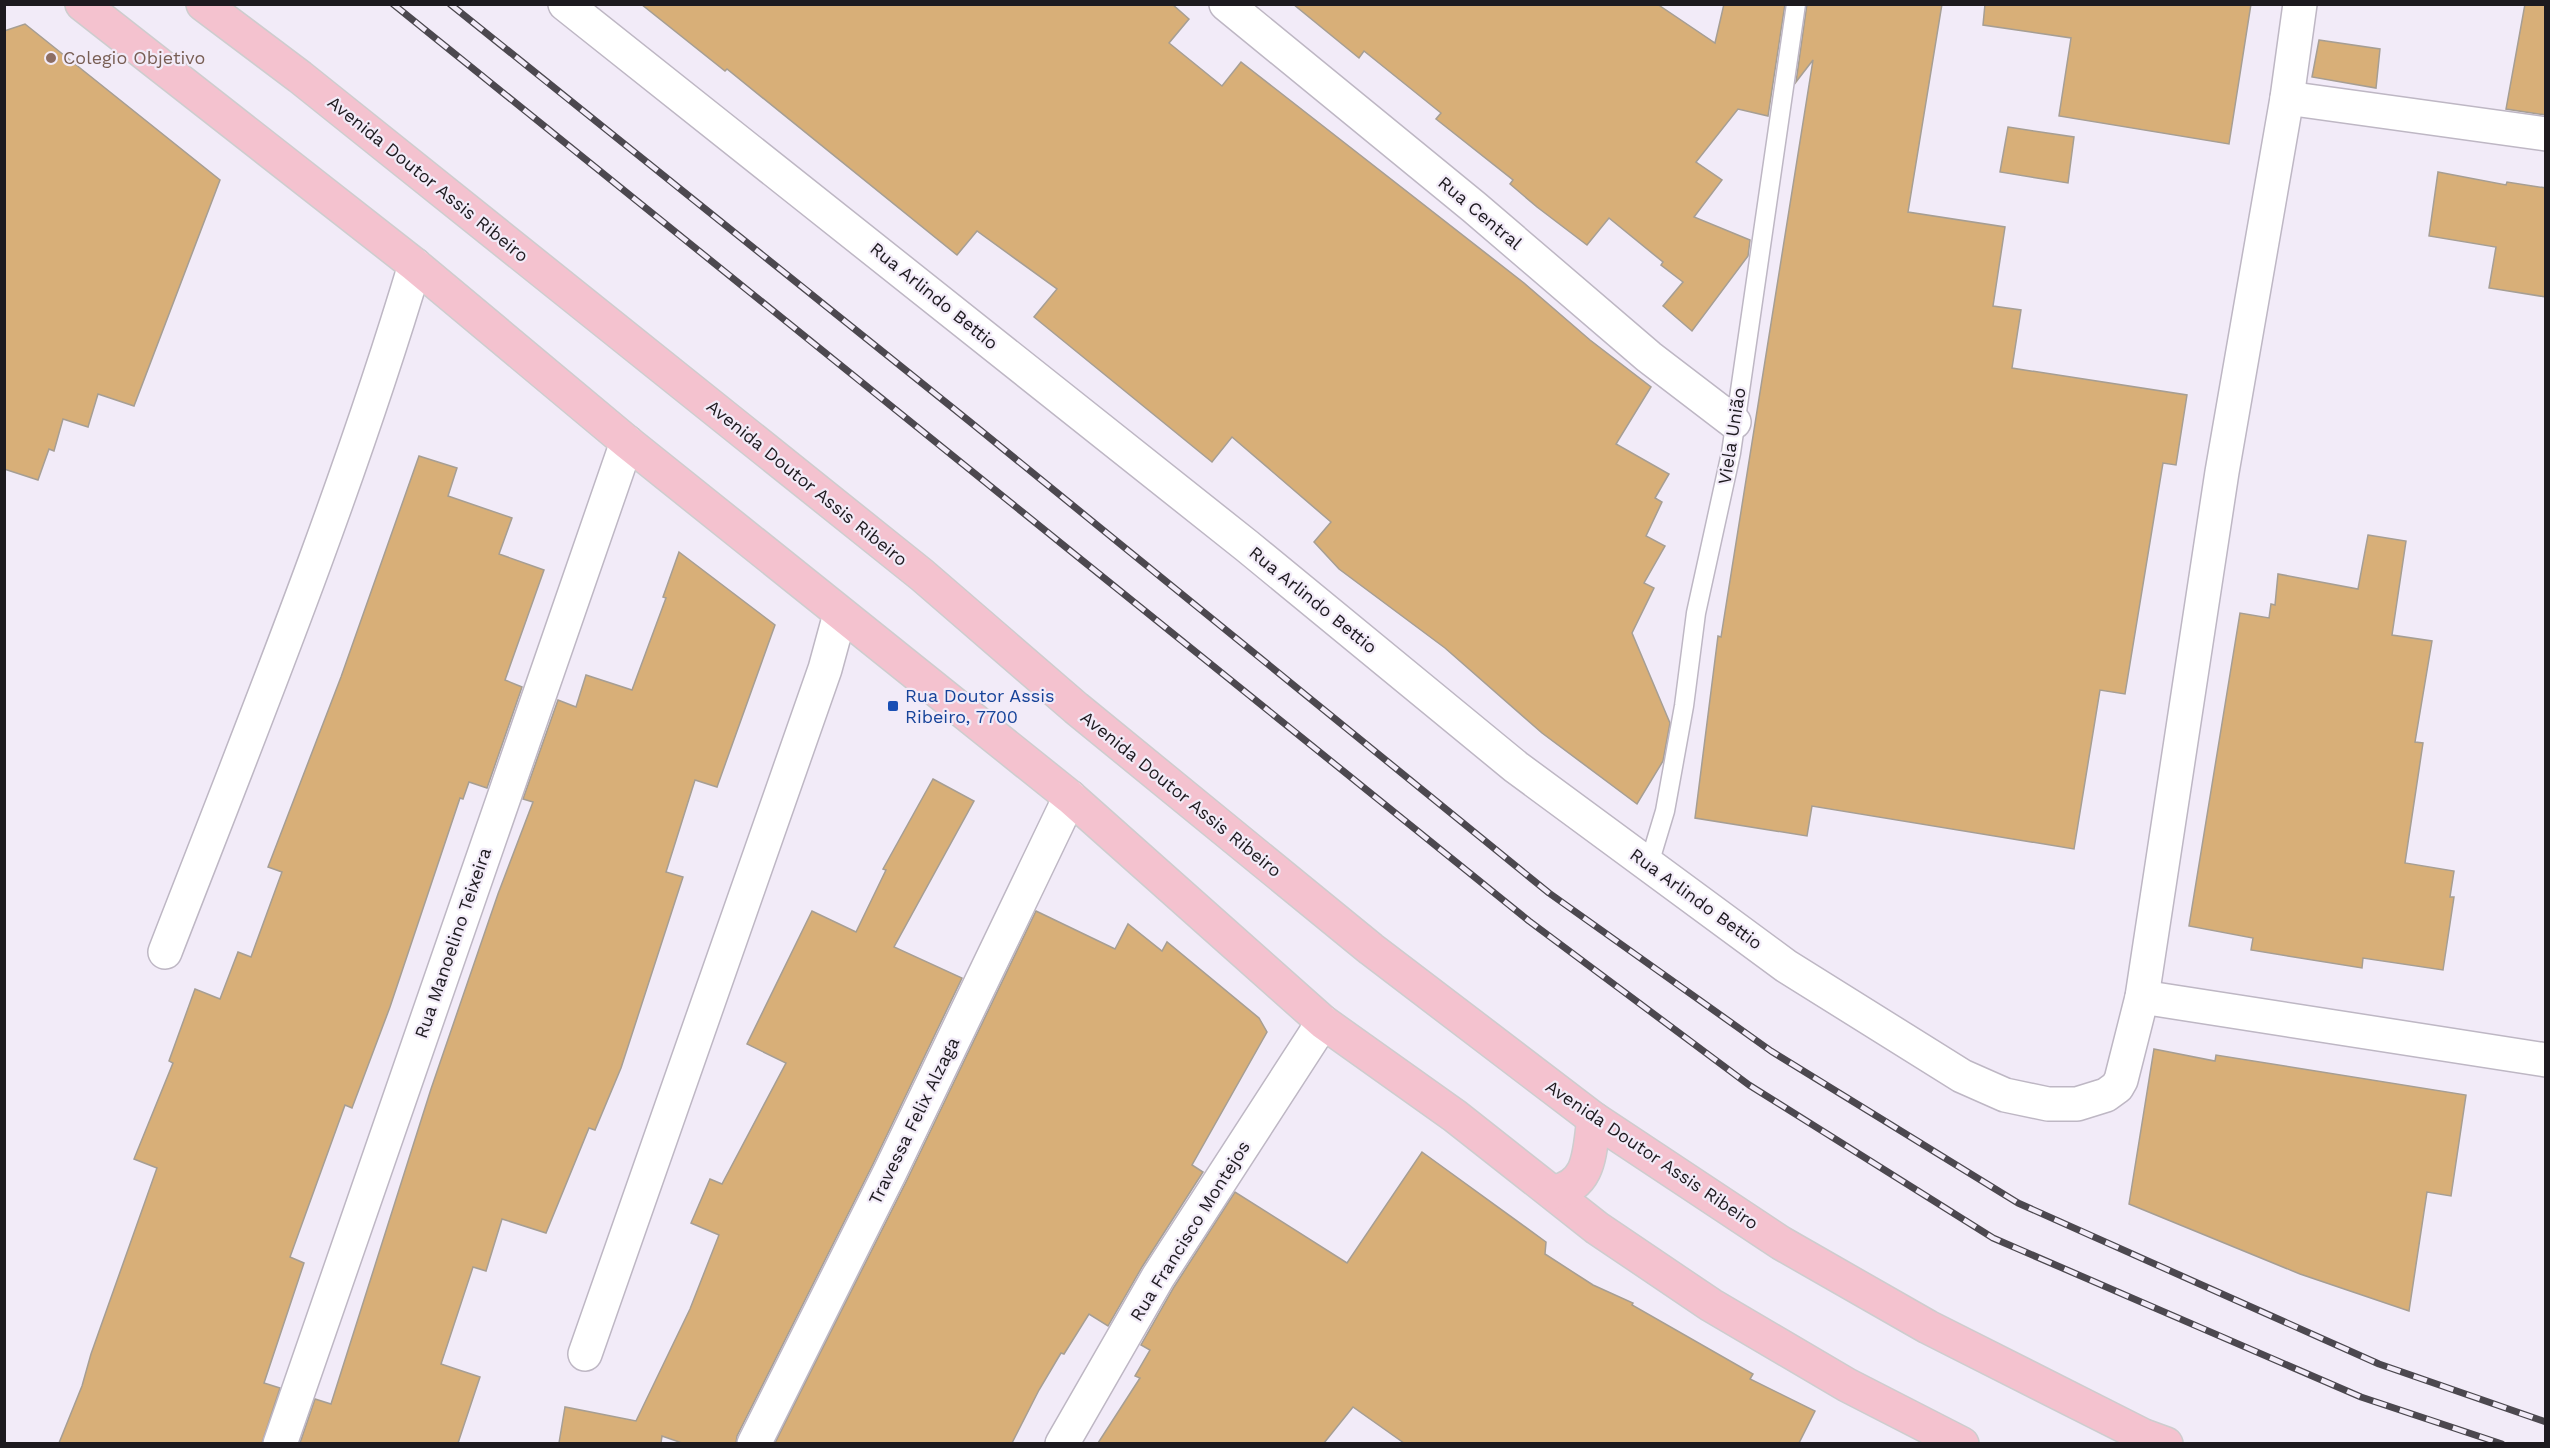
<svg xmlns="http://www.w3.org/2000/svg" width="2550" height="1448" font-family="'Work Sans',sans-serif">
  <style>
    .building { fill: #d8af78; stroke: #a69e93; stroke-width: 1.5 }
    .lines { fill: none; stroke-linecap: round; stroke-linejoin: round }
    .lane-casing { stroke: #beb7c4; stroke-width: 21 }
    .street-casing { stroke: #beb7c4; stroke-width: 36 }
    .primary-casing { stroke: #cdcdce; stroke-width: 36 }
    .lane { stroke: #fff; stroke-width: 18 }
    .street { stroke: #fff; stroke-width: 33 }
    .primary { stroke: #f4c2cf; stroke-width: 33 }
    .rail-casing { stroke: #4c484f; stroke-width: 7 }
    .rail { stroke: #f2ebf8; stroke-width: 4.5; stroke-dasharray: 14; stroke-linecap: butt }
    .education-dot { fill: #8d6e63; stroke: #f2ebf8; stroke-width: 2 }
    .transit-dot { fill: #1a4fb4; stroke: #f2ebf8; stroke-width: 2 }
    .labels { text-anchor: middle; stroke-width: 4.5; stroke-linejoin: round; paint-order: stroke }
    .education-label { font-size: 18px; fill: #785e54; stroke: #f2ebf8; text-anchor: start }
    .street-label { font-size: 18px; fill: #1d1a1f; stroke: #f2ebf8 }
    .transit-label { font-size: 18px; fill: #164399; stroke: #f2ebf8; text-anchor: start }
  </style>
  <rect width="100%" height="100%" fill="#f2ebf8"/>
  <g class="building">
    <polygon points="641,4 1172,4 1189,19 1169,43 1222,86 1241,62 1524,283 1590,340 1651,387 1616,444 1669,474 1655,498 1662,502 1646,536 1665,546 1644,583 1654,588 1632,633 1670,723 1663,761 1637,804 1542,733 1445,648 1339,569 1314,542 1331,522 1232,437 1212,462 1034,317 1057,289 977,231 957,255 727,69 725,71"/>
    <polygon points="1293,4 1657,4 1715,43 1724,4 1785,4 1768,116 1738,109 1696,162 1722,180 1694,217 1750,240 1748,256 1692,331 1663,306 1683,282 1661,265 1663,262 1609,218 1587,245 1537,207 1510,184 1513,180 1436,119 1441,113 1364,51 1359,58"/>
    <polygon points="1807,4 1942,4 1908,212 2005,227 1993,306 2021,310 2012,368 2187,395 2176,465 2163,463 2125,694 2100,690 2074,849 1812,806 1807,836 1695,818 1718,636 1721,637 1813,60 1796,82"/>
    <polygon points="1985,4 2251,4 2229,144 2059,116 2071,38 1983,25"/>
    <polygon points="2525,4 2546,4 2546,115 2506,109"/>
    <polygon points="25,24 220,180 134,406 98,394 88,427 63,419 54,451 49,449 38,480 4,469 4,31"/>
    <polygon points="2319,40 2380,49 2376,88 2312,77"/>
    <polygon points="2008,127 2074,137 2068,183 2000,172"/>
    <polygon points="2438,172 2506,185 2507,182 2546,188 2546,297 2489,288 2496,247 2429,236"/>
    <polygon points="419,456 457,468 448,496 512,518 499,554 544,570 505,680 522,687 487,788 469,782 463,799 460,798 390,1007 352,1108 345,1105 290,1257 304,1263 264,1383 280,1388 262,1443 59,1443 82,1386 91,1354 157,1168 134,1159 173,1063 169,1061 195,989 220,999 238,952 251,957 282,872 268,867 341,677"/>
    <polygon points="2368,535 2406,541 2392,635 2432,641 2415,742 2423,743 2405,863 2454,871 2450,897 2454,897 2443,970 2363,958 2362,968 2251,950 2253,938 2189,926 2240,613 2269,618 2271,604 2275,605 2278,574 2358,589"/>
    <polygon points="679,552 775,625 717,787 695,780 666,872 683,877 621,1068 595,1130 589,1128 546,1233 502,1219 486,1271 473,1267 441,1364 480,1377 458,1443 300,1443 315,1399 331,1404 431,1089 498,894 533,802 523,799 558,700 576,707 586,675 632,690 666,598 663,597"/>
    <polygon points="933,779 974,801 894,947 962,978 873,1164 737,1436 736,1443 682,1443 662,1436 661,1443 559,1443 565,1407 636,1421 690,1309 719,1235 691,1223 710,1179 722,1184 786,1063 747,1044 812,911 856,932 886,870 883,869"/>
    <polygon points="1036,911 1115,949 1128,924 1162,951 1167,942 1259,1018 1267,1032 1192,1165 1203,1172 1142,1267 1108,1326 1089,1314 1064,1354 1061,1353 1039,1390 1012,1443 775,1443 907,1180"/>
    <polygon points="2154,1049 2215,1061 2216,1055 2466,1095 2451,1196 2427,1192 2409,1311 2300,1274 2129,1204"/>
    <polygon points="1422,1152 1546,1242 1545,1254 1593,1285 1633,1303 1632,1305 1753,1374 1750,1379 1815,1411 1799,1443 1404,1443 1353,1407 1324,1443 1098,1443 1140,1378 1135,1376 1150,1350 1141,1345 1174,1287 1235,1192 1347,1263"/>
  </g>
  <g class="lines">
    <g class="lane-casing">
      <polyline id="lane" points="1649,864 1665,811 1684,706 1696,613 1731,453 1796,4"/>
    </g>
    <g class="street-casing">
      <g id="street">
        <polyline points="565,4 1247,546 1516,767 1786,966 1962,1076 2005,1095 2048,1104 2077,1104 2106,1095 2117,1087 2121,1080 2142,997 2222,472 2287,98 2300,4"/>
        <polyline points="1226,4 1474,207 1649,357 1734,422"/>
        <polyline points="2287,98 2546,134"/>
        <path d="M165,952C253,725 345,498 415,265"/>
        <polyline points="2142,997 2546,1060"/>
        <polyline points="585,1354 825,669 840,614"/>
        <polyline points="280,1444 627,442"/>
        <polyline points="754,1444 890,1172 1070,797"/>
        <polyline points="1062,1444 1158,1277 1323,1022"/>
      </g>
    </g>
    <g class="primary-casing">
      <g id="primary">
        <polyline points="82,4 415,265 627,442 1070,797 1323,1022 1455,1116 1597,1228 1711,1305 1847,1385 1962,1444"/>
        <polyline points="203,4 300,77 922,575 1076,708 1371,949 1594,1119 1781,1243 1928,1327 2144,1436 2166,1444"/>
        <path d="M1554,1192C1592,1185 1589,1150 1594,1119"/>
      </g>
    </g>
    <use href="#lane" class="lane"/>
    <use href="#street" class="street"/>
    <use href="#primary" class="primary"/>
    <g class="rail-casing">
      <g id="rail">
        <polyline points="393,4 1529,921 1749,1085 1993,1238 2361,1397 2502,1444"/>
        <polyline points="450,4 969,421 1549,893 1771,1051 2018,1203 2379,1364 2546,1422"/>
      </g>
    </g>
    <use href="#rail" class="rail"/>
  </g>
  <circle class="education-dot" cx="51" cy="58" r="6"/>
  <rect class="transit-dot" x="887" y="700" width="12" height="12" rx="3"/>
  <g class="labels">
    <g class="education-label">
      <text x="63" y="64">Colegio Objetivo</text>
    </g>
    <g class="street-label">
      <text transform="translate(428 179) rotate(39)" y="6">Avenida Doutor Assis Ribeiro</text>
      <text transform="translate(1480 213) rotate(40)" y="6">Rua Central</text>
      <text transform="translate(934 296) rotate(39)" y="6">Rua Arlindo Bettio</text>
      <text transform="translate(1732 436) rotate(-81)" y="6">Viela União</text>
      <text transform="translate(807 483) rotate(39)" y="6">Avenida Doutor Assis Ribeiro</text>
      <text transform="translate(1313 600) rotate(39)" y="6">Rua Arlindo Bettio</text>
      <text transform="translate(1181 794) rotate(39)" y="6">Avenida Doutor Assis Ribeiro</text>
      <text transform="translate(1696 899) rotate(36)" y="6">Rua Arlindo Bettio</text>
      <text transform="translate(453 943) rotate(-71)" y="6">Rua Manoelino Teixeira</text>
      <text transform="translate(914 1121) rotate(-64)" y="6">Travessa Felix Alzaga</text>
      <text transform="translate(1652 1155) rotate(34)" y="6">Avenida Doutor Assis Ribeiro</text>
      <text transform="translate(1190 1231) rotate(-58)" y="6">Rua Francisco Montejos</text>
    </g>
    <g class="transit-label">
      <text x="905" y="702">Rua Doutor Assis<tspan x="905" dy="21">Ribeiro, 7700</tspan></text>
    </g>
  </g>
  <rect width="2550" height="1448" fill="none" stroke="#1d1a1f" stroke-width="12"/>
</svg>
